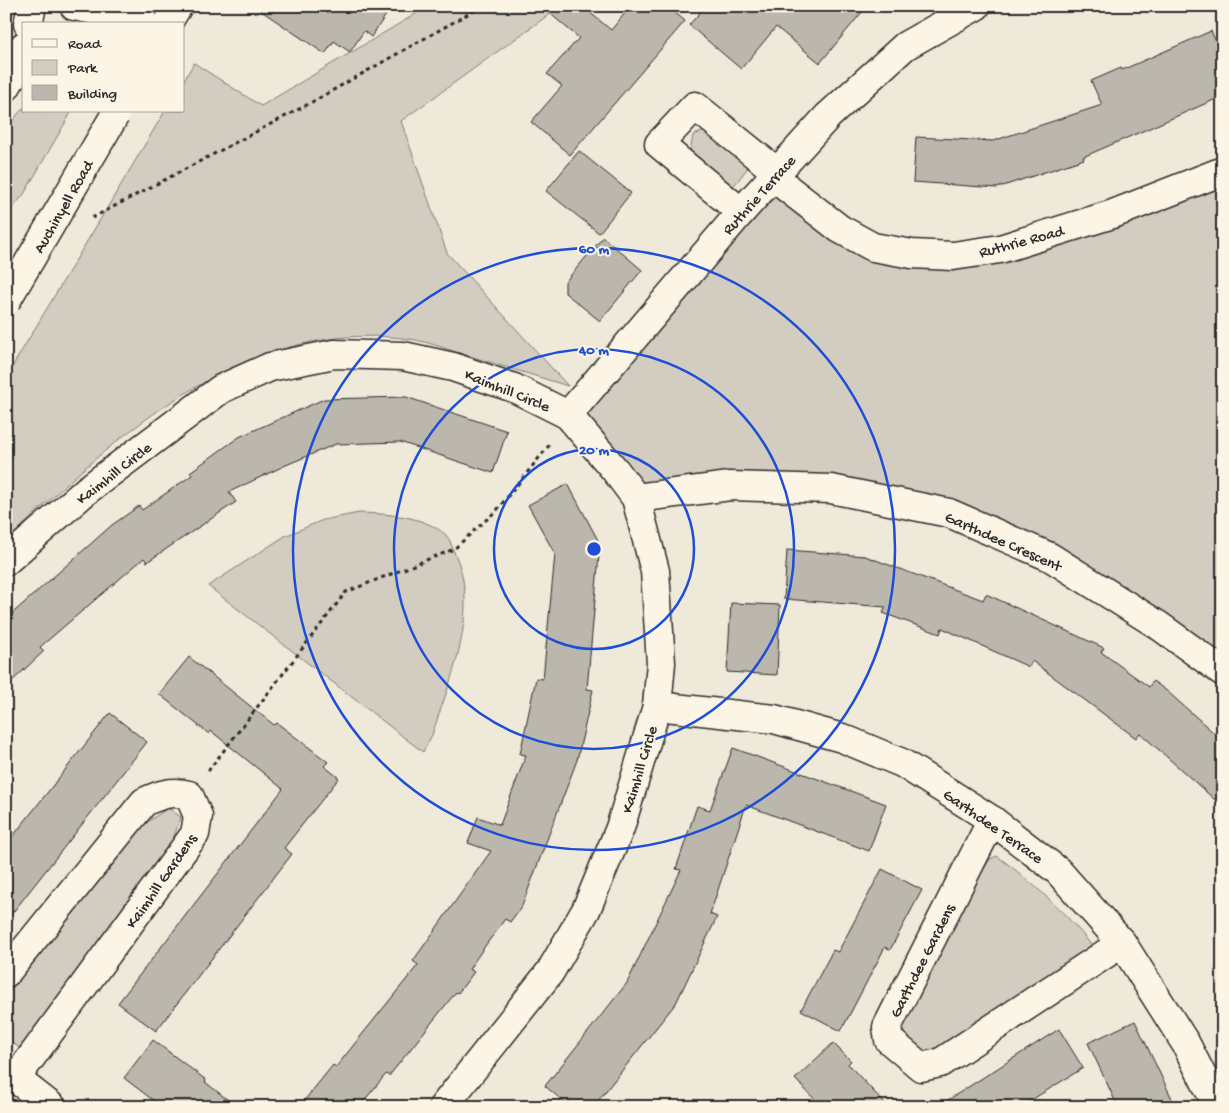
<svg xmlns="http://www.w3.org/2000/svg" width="1229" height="1113" font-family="'Gochi Hand',sans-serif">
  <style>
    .green { fill: #d2cdc0; stroke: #7e7c76 }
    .building { fill: #bcb7ac; stroke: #2b2b2b }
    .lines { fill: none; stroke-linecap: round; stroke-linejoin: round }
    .minor-casing { stroke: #2b2b2b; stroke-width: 31 }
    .path { stroke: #2b2b2b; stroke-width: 3; stroke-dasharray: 4 4; stroke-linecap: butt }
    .minor { stroke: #fcf5e5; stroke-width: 28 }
    .minor-bridge-casing { stroke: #2b2b2b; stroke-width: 31; stroke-linecap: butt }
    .minor-bridge { stroke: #fcf5e5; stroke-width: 28 }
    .ring { fill: none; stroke: #1d4ed8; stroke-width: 2.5 }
    .labels { text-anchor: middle; stroke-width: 4; stroke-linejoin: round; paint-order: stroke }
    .street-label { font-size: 16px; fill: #2b2b2b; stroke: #fcf5e5 }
    .centre { fill: #1d4ed8; stroke: #fcf5e5; stroke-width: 2.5 }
    .ring-label { font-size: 15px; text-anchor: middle; font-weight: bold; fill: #1d4ed8; stroke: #fcf5e5; stroke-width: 4; stroke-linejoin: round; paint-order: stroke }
  </style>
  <rect width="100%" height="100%" fill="#efe9da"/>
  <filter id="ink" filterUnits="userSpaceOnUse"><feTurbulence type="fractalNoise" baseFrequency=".02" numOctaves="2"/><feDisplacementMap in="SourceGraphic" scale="10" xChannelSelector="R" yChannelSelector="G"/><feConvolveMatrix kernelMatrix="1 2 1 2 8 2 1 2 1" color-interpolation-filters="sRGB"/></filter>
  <g filter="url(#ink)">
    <g class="green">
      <path d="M429,6H561L401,121L447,253L568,386C533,375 498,365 463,354C448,350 432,343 416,340C251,313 115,434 6,542V377L165,111H184V80L194,63L261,106Z"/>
      <polygon points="24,107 24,111 72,111 24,194 6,216 6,128"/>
      <polygon points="702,132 709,132 750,165 732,188 690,152 693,135"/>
      <polygon points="1223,171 1223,672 1050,557 831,489 636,498 568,415 776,174 840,229 953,256"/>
      <path d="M359,513C387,514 423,515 446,535C450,539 452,547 454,552C482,610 450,679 432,735L423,752L208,586L285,536L323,520Z"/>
      <polygon points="168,808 181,817 165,861 22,1050 6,1038 6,996 130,834"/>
      <path d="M997,856C1032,882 1065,911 1092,946L941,1053C926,1053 909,1048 904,1032C897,1005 966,898 982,871L990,859Z"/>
    </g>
    <g class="building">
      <polygon points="254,6 392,6 371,37 364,31 350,52 334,41 325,54"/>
      <polygon points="541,6 582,6 611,30 631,6 667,6 685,21 570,155 531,122 562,86 547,74 579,38"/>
      <polygon points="706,6 867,6 820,63 776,27 741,69 689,25"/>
      <polygon points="1211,31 1223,57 1223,96 1083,157 1084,159 997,188 913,182 916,137 993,141 1102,105 1091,81 1121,68 1122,70"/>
      <polygon points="579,151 631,193 599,233 546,191"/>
      <polygon points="603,237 642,270 600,321 565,293 565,282"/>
      <polygon points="406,397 507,431 493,473 400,442 336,444 286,465 229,492 236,502 147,562 144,558 40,647 44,651 6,687 6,619 112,525 139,506 142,510 192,475 190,472 239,437 324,399"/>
      <polygon points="568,484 600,544 587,689 593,690 577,760 522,906 510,922 505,919 485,946 469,969 474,972 458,993 456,992 389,1076 386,1074 359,1107 299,1107 333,1065 336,1067 418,965 413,961 491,851 468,843 478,817 500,825 526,755 520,754 536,678 543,679 555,554 528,505"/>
      <polygon points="787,550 865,556 983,600 986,594 1104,648 1101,652 1149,687 1153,681 1168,692 1223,741 1223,807 1140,733 1136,738 1032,661 1029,667 942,628 940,634 883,613 886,607 784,599"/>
      <polygon points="731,603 780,605 777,675 727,672"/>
      <polygon points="189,657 274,725 277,723 328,762 324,766 339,778 284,848 292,854 156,1031 118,1003 283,789 211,731 209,734 159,694"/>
      <polygon points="110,713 147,742 6,921 6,845"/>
      <polygon points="733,748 886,804 869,851 746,805 710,914 717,917 676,1003 593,1107 570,1107 545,1086 627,983 681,870 676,869 697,806 710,810"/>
      <polygon points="882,869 922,890 890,950 885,947 841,1031 801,1010 833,950 838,952"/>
      <polygon points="1135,1021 1164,1082 1176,1107 1118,1107 1088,1043"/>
      <polygon points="1059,1029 1083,1068 1020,1107 937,1107"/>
      <polygon points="153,1040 206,1080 205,1082 237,1107 162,1107 124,1078"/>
      <polygon points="833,1043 851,1061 848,1064 888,1107 822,1107 795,1079"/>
    </g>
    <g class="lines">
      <g class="minor-casing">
        <g id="minor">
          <polyline points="74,6 124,16 145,24"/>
          <polyline points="28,24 32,6"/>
          <polyline points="167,24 178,6"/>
          <polyline points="6,87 21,62 24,46"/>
          <polyline points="741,212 659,144 695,106 767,164 787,188 840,229 873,247 912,254 953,256 1000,249 1113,214 1223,171"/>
          <polyline points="568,415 741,212 828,116 905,46 976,6"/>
          <polyline points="636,498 730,486 831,489 949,513 1050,557 1158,625 1223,672"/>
          <polyline points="6,561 87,490 221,389 270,367 334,354 403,356 453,367 514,388 568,415 615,470 636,498 655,571 661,663 657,706 620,828 586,910 550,972 443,1107"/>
          <polyline points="657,706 774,719 842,738 902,763 992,820 1058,871 1122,943 1186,1044 1218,1107"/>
          <polyline points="992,820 887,1027 889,1040 921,1067 940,1063 1122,943"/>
          <path d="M6,973L144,802C159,795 172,790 189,795L198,816L195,834L16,1078"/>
          <polyline points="6,1071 52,1107"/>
        </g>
      </g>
      <g class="path">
        <polyline points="92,218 305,106 482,6"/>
        <polyline points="208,771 346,592 454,549 497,510 551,443"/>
      </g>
      <use href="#minor" class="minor"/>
      <g class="minor-bridge-casing">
        <polyline id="minor-bridge" points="6,301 115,115"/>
      </g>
      <use href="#minor-bridge" class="minor-bridge"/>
    </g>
  </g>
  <g class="ring">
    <circle cx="594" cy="549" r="100"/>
    <circle cx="594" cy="549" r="200"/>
    <circle cx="594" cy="549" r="301"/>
  </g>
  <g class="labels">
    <g class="street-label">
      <text transform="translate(758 194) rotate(-48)" y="6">Ruthrie Terrace</text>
      <text transform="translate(62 206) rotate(-60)" y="6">Auchinyell Road</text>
      <text transform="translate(1021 240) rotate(-15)" y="6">Ruthrie Road</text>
      <text transform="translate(508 389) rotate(22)" y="6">Kaimhill Circle</text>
      <text transform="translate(113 472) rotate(-38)" y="6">Kaimhill Circle</text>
      <text transform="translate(1004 540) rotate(24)" y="6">Garthdee Crescent</text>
      <text transform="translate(638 769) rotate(-73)" y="6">Kaimhill Circle</text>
      <text transform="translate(994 825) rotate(35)" y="6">Garthdee Terrace</text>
      <text transform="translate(160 880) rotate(-55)" y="6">Kaimhill Gardens</text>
      <text transform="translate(921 960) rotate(-63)" y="6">Garthdee Gardens</text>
    </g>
  </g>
  <circle cx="594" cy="549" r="8" class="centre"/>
  <g class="ring-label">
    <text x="594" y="253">60 m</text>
    <text x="594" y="354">40 m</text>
    <text x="594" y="454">20 m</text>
  </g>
  <rect width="1229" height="1113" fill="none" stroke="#fcf5e5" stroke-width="25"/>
  <rect x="12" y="12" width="1204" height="1088" fill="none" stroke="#2b2b2b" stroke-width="2" filter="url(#ink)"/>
  <rect x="22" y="22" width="162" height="90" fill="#fcf5e5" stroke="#a8a49b"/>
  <rect x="32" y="39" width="25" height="8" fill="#fcf5e5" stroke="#a8a49b"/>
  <text x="68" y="48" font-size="15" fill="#2b2b2b">Road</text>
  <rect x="32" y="60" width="25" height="15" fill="#d2cdc0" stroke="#a8a49b"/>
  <text x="68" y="72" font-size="15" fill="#2b2b2b">Park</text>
  <rect x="32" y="85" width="25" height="15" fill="#bcb7ac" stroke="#a8a49b"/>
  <text x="68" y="98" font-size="15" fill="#2b2b2b">Building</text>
</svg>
